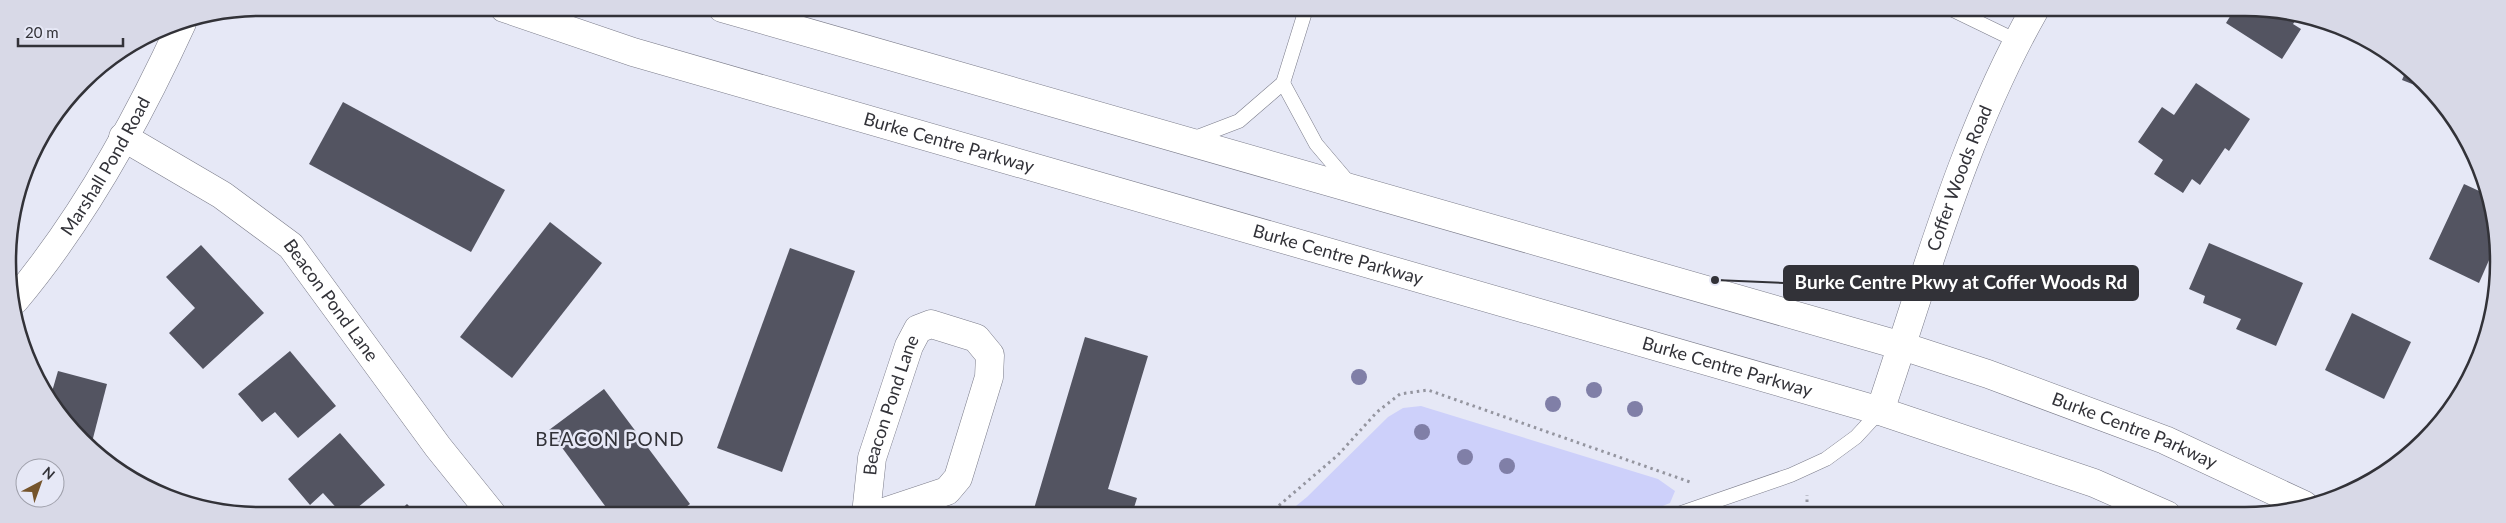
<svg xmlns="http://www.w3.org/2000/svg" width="2506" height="523" font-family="Lato,sans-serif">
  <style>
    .green { fill: #cdd0fa }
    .building { fill: #535461 }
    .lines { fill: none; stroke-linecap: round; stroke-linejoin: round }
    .lane-casing { stroke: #7b7c8a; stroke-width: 15 }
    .street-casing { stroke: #7b7c8a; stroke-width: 29 }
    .secondary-casing { stroke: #7b7c8a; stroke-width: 29 }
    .path { stroke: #94959f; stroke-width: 3; stroke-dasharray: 2.5 4; stroke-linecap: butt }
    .lane { stroke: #fff; stroke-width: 14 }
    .street { stroke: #fff; stroke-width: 28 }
    .secondary { stroke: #fff; stroke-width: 28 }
    .tree { fill: #807fa7 }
    .labels { text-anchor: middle; stroke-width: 5; stroke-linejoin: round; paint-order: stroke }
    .street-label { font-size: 18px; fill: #323238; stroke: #e6e8f6 }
    .neighbourhood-label { font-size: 19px; letter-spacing: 1px; fill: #323238; stroke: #e6e8f6 }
    .rim { fill: none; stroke: #323238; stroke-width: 2.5 }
    .leader { fill: none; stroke: #323238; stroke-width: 2 }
    .callout-dot { fill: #323238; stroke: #e6e8f6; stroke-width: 2 }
    .callout { fill: #323238; stroke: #323238; stroke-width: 2 }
    .callout-label { font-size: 19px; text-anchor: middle; font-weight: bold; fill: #fff }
  </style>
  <rect width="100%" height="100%" fill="#e6e8f6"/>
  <polygon class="green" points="1421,406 1658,479 1675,491 1670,503 1643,514 1286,514 1307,497 1388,417 1403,408"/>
  <g class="building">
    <polygon points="2234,10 2277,10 2298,17 2293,24 2301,29 2282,59 2226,23"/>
    <polygon points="2406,71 2425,89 2402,80"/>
    <polygon points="2196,83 2250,119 2229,151 2225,148 2200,185 2192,179 2183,193 2154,174 2163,160 2138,142 2162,107 2174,115"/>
    <polygon points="343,102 505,190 471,252 309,164"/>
    <polygon points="2464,184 2490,196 2493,251 2479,283 2429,259"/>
    <polygon points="550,222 602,263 512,378 460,337"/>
    <polygon points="2209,243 2303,283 2276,346 2236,329 2241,319 2203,303 2205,296 2189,289"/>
    <polygon points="201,245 264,313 203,369 169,333 195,308 166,277"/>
    <polygon points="790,248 855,271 782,472 717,448"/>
    <polygon points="2352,313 2411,342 2384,399 2325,370"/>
    <polygon points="1085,337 1148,356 1108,489 1137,498 1132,514 1041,514 1033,512"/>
    <polygon points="290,351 336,406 298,438 275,412 262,422 238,394"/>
    <polygon points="58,371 107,384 92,442 85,440 70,429 51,395"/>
    <polygon points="604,389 690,504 677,514 611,514 549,430"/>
    <polygon points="340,433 385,485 351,513 341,513 323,493 310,505 288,479"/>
    <polygon points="407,504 417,514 397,513"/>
  </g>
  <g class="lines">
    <g class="lane-casing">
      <g id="lane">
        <polyline points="1951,9 2017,41"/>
        <polyline points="1283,83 1316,144 1350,184"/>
        <polyline points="1192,139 1239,121 1283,83 1306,9"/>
        <polyline points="1678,514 1791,475 1826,459 1856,437 1880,411"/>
      </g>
    </g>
    <g class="street-casing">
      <g id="street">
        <path id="s1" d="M123,137L222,195L291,246L438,447L492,514"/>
        <path id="s2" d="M15,300C83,219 138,119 182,23"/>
        <path id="s3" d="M866,514L872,458L909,346L918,329L931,324L976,338L990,355L989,377L958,478L947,491L878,514"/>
      </g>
    </g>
    <g class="secondary-casing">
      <g id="secondary">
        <path id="s4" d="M504,8L633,52L1880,411L2094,483L2167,515"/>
        <path id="s5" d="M722,8L1902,346L1988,374L2165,440L2304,505"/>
        <path id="s6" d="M1880,411C1926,275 1964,134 2035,9"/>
      </g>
    </g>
    <g class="path">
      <polyline points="1005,509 1011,514"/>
      <polyline points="1269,514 1338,455 1377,412 1400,394 1428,390 1690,482"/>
      <polyline points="1807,515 1807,495"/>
    </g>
    <use href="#lane" class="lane"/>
    <use href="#street" class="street"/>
    <use href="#secondary" class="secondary"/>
  </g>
  <g class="tree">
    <circle cx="1359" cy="377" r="8"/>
    <circle cx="1594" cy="390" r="8"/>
    <circle cx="1553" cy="404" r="8"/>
    <circle cx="1635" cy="409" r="8"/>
    <circle cx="1422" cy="432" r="8"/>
    <circle cx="1465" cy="457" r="8"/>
    <circle cx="1507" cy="466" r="8"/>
  </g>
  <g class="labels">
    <g class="street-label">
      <text dy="6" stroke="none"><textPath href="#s4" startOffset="465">Burke Centre Parkway</textPath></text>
      <text dy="6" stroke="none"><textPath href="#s2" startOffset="162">Marshall Pond Road</textPath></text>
      <text dy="6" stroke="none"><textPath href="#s6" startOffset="246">Coffer Woods Road</textPath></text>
      <text dy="6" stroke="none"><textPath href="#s4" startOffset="870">Burke Centre Parkway</textPath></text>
      <text dy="6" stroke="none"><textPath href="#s1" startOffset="268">Beacon Pond Lane</textPath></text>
      <text dy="6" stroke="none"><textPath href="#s4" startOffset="1275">Burke Centre Parkway</textPath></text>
      <text dy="6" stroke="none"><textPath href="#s3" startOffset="112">Beacon Pond Lane</textPath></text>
      <text dy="6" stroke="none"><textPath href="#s5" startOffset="1475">Burke Centre Parkway</textPath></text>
    </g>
    <g class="neighbourhood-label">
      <text x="610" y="446">BEACON POND</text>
    </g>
  </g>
  <path d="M0 0H2506V523H0ZM261 16H2245A245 245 0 0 1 2490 261V262A245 245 0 0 1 2245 507H261A245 245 0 0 1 16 262V261A245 245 0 0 1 261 16Z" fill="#d8d9e7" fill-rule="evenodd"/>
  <path class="rim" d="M261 16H2245A245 245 0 0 1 2490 261V262A245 245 0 0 1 2245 507H261A245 245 0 0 1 16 262V261A245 245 0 0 1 261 16Z"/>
  <path class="leader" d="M1715 280L1784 283"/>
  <circle class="callout-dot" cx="1715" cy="280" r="5"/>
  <rect class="callout" x="1784" y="266" width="354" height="34" rx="5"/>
  <g class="callout-label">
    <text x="1961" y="289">Burke Centre Pkwy at Coffer Woods Rd</text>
  </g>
  <g transform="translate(40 483) rotate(41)"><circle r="24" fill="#e6e8f6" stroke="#9e9faa"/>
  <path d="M0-4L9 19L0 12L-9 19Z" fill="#75542b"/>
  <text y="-8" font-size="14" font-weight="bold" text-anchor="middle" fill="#323238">N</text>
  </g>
  <path d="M18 38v8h105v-8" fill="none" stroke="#323238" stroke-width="2.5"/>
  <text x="25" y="38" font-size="15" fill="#323238" stroke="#e6e8f6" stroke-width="4" paint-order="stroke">20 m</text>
</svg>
